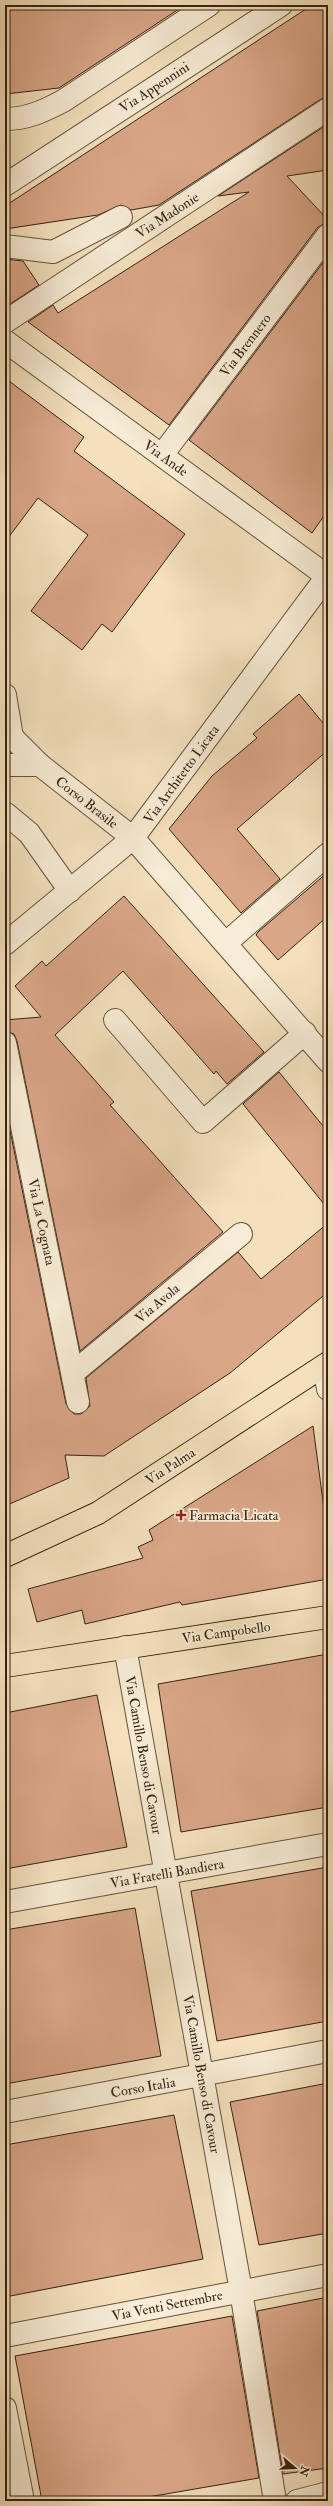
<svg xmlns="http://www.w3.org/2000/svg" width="333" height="2506" font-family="'IM FELL Double Pica',serif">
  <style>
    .building { fill: #d9a688; stroke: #382213 }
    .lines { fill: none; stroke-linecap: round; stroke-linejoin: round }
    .minor-casing { stroke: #67523e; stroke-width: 24 }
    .major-casing { stroke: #382213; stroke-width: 24 }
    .minor { stroke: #f7ecd5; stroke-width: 22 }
    .major { stroke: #f3e1be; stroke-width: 22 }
    .poi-dot { fill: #8f2418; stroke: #f7ecd5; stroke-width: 1.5 }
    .labels { text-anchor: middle; stroke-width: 3.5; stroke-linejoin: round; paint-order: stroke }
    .street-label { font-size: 14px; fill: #382213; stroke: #f7ecd5 }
    .poi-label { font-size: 14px; fill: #382213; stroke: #f7ecd5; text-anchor: start }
  </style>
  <rect width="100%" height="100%" fill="#f3e1be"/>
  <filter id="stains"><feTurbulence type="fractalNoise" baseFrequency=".005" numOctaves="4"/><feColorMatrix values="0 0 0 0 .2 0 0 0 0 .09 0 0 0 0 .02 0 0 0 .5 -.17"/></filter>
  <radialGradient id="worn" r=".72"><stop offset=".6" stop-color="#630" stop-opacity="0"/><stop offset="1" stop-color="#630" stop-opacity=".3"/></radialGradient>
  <g class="building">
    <polygon points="5,5 185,5 59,88 5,94"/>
    <polygon points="312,5 328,5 328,97 321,99 159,205 131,210 121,205 98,215 5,229 5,206"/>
    <polygon points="328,124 328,170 287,176 328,220 328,223 318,227 169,425 28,322 53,305 58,313 249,192 218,196"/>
    <polygon points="328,256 328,510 312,533 189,440"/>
    <polygon points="5,259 23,261 39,285 7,306 5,304"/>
    <polygon points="5,378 84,437 74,451 185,534 112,632 102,624 82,650 31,611 88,535 38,498 5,542"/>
    <polygon points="299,694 328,729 328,750 237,829 280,879 241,913 169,829 212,776 257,738 253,734"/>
    <polygon points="328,872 328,916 278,960 256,935 258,932"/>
    <polygon points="124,896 264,1052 227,1084 216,1071 214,1074 123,971 55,1035 114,1102 110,1105 223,1232 80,1351 17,1041 14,1034 5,1031 5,1020 41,1017 15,986 42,961 46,966"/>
    <polygon points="279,1072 328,1132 328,1209 243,1104"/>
    <polygon points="5,1106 66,1404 74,1414 81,1414 90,1406 86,1378 238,1252 261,1279 328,1223 328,1292 230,1373 104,1456 65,1455 69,1478 5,1506"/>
    <polygon points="313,1426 328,1539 328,1579 182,1605 180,1602 85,1624 82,1610 37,1622 28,1589 143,1558 138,1547 153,1540 149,1530"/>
    <polygon points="328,1654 328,1807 181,1832 158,1684"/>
    <polygon points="97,1695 127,1847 5,1869 5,1713"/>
    <polygon points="328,1867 328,2021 217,2041 191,1891"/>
    <polygon points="135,1908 161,2056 5,2084 5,1930"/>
    <polygon points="328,2083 328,2233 259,2245 230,2102"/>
    <polygon points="174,2115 203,2259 5,2297 5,2145"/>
    <polygon points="328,2297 328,2468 283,2474 257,2311"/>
    <polygon points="232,2316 259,2478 125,2501 42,2501 15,2356"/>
  </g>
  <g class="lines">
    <g class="minor-casing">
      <g id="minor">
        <path d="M5,119C27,119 44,111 63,101L209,5"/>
        <polyline points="5,185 281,5"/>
        <polyline points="5,246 53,252 121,217"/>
        <polyline points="5,322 328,109"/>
        <polyline points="5,341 327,576"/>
        <polyline points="162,455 328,235"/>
        <polyline points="5,695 12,737"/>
        <polyline points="5,735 12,737 40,765 133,838 328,1061"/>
        <polyline points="5,765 40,765"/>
        <polyline points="5,813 29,833 70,891"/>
        <polyline points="226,943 328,854"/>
        <polyline points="5,944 133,838 328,575"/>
        <polyline points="115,1020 203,1122 305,1033"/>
        <polyline points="5,1043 78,1402"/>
        <polyline points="324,1366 328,1389"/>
        <polyline points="73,1373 241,1234"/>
        <polyline points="125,1647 241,2291 275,2501"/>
        <polyline points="5,1902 328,1844"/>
        <polyline points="5,2112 328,2051"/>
        <polyline points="5,2336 328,2275"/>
        <polyline points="5,2408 23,2501"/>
        <polyline points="297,2501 328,2493"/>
      </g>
    </g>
    <g class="major-casing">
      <g id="major">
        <polyline points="5,1556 98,1513 328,1363"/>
        <polyline points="5,1666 328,1617"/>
      </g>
    </g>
    <use href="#minor" class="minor"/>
    <use href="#major" class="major"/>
  </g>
  <path class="poi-dot" d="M179 1509h4v4h4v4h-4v4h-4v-4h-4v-4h4z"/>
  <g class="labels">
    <g class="street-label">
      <text transform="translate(154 87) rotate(-33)" y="5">Via Appennini</text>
      <text transform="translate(167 215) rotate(-33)" y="5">Via Madonie</text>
      <text transform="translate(245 345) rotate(-53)" y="5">Via Brennero</text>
      <text transform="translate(166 458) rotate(36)" y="5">Via Ande</text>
      <text transform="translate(181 774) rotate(-54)" y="5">Via Architetto Licata</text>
      <text transform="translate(87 802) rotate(38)" y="5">Corso Brasile</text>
      <text transform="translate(42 1222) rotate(78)" y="5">Via La Cognata</text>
      <text transform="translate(157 1303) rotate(-40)" y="5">Via Avola</text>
      <text transform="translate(170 1466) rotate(-33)" y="5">Via Palma</text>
      <text transform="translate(226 1632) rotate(-8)" y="5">Via Campobello</text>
      <text transform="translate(144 1755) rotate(80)" y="5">Via Camillo Benso di Cavour</text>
      <text transform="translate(167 1873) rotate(-10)" y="5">Via Fratelli Bandiera</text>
      <text transform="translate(202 2074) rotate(80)" y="5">Via Camillo Benso di Cavour</text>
      <text transform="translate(143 2087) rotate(-10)" y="5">Corso Italia</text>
      <text transform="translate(167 2305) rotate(-11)" y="5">Via Venti Settembre</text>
    </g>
    <g class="poi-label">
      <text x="189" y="1520">Farmacia Licata</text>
    </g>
  </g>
  <rect width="333" height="2506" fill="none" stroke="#f3e1be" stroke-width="20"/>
  <rect x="6" y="6" width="321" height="2494" fill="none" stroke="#382213" stroke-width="2"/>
  <rect x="10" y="10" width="313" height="2486" fill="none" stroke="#382213"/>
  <g transform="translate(295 2468) rotate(109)" stroke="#f7ecd5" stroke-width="3" paint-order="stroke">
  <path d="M0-3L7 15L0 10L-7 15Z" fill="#382213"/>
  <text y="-6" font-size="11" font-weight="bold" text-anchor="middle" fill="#382213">N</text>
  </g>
  <rect width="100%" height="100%" filter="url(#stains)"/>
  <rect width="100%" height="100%" fill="url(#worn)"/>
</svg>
